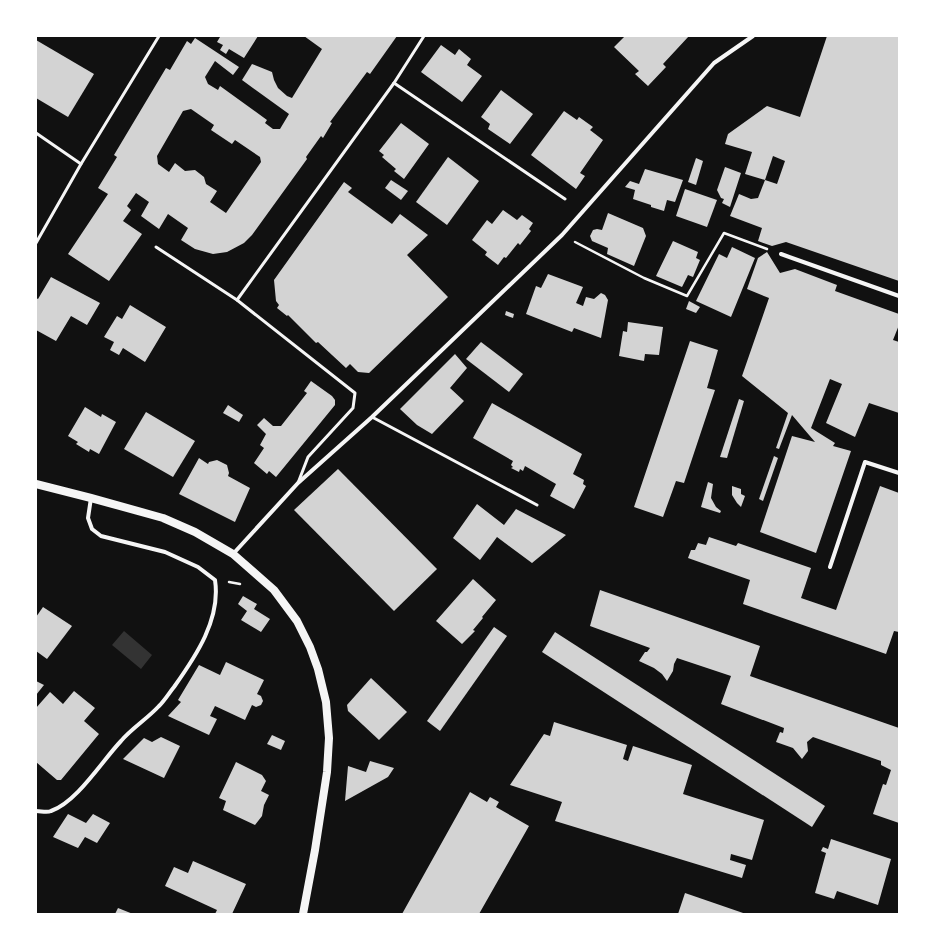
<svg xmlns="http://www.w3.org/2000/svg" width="935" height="950" font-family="Barlow,sans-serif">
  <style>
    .water { fill: #333 }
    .building { fill: #d3d3d3; fill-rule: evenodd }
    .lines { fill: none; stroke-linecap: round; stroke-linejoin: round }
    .path { stroke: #f5f5f5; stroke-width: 2.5 }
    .service { stroke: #f5f5f5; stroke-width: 3 }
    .minor { stroke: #f5f5f5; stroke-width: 4 }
    .secondary { stroke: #f5f5f5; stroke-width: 8 }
  </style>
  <rect width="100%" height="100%" fill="#111"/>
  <polygon class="water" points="124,631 152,655 141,669 112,645"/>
  <g class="building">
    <polygon points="218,36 258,36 244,58 229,49 226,54 220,50 223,45 217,42 220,37"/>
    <path d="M304,36H397L370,74L367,72L330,122L332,123L323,138L321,136L306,157L307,159L252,235L244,243L227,252L213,254L195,249L181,240L188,228L168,214L159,229L141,216L149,202L136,193L127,206L131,210L123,221L142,234L109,281L68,254L108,194L98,188L117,157L114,155L166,68L170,70L187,41L191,44L195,38L239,67L233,75L215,61L205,77L208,84L218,90L220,86L267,120L265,123L273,129H280L289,114L242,80L252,64L272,72L274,80L278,88L287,96L292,98L322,49ZM191,109L214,125L211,130L232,144L235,140L260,157L261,162L226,213L210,202L217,191L206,184L204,177L195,170L185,171L175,163L169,172L158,164L157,156L183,111Z"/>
    <polygon points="625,36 689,36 663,64 666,67 648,86 635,74 639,71 614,47"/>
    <polygon points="827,36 899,36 899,281 786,242 772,246 758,241 762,228 730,216 739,194 751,199 758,198 765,180 777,184 785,161 773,156 765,180 745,174 752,152 725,144 728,134 767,106 800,117"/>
    <polygon points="36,40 94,74 68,117 36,98"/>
    <polygon points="441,45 455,55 459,49 471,59 467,65 482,76 462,102 421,72"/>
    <polygon points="501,90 533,114 510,144 488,129 490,124 481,117"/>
    <polygon points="564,111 577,120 579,117 593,127 590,130 603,140 580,173 585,176 576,189 531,155"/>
    <polygon points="401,123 429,144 404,179 394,171 396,169 382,157 384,155 379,151"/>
    <polygon points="448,157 479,181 447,225 416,202"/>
    <polygon points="696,158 703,161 696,185 688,182"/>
    <polygon points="725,167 741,173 730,207 722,203 724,199 721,198 717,190"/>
    <polygon points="645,169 683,180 675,202 667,200 664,211 651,207 651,205 633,199 635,190 625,187 630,181 639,184"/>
    <polygon points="391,180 408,191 401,200 385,188"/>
    <polygon points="344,182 352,188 348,192 392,224 400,214 428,235 407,255 448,297 369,373 358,372 350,364 346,368 318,342 316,343 288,315 287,316 277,308 279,305 276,301 274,280"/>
    <polygon points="685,189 717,200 707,227 676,216"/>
    <polygon points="503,210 517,220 522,215 533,223 529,229 531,231 520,245 518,243 506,258 504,257 498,265 485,255 487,252 472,240 487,220 492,224"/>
    <polygon points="608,213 643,228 646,236 634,266 607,254 608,248 592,241 590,236 593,230 597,229 602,230"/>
    <polygon points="673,241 698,252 696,258 700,260 693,277 688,275 682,287 656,276"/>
    <polygon points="732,247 755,258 731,317 696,301 719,254 727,258"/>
    <polygon points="767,252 780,273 795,269 837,285 835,291 899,314 899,325 893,340 899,342 899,413 869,403 855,437 826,423 842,384 830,379 811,428 835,443 833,446 851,451 816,553 760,532 792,436 815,442 792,415 779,449 776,448 788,413 742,376 769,298 747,289 758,258"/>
    <polygon points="548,274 583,287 576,303 583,306 586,297 594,299 601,293 605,295 608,300 601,338 574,328 572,332 526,314 536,286 541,288"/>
    <polygon points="51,277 100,303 87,325 71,316 56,341 36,330 36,298 38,299"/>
    <polygon points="689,301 700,307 696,313 686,309"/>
    <polygon points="130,305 166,327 145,362 123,348 119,355 110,350 114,342 104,337 117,316 122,319"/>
    <polygon points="506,311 514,314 513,318 505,315"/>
    <polygon points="628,322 663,327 659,355 645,354 644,361 619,356 623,331 627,332"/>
    <polygon points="690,341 718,350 707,388 715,390 684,483 676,481 663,517 634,507"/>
    <polygon points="481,342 523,374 509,392 466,359"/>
    <polygon points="455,354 467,368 450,388 464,401 432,434 417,425 400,409"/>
    <polygon points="311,381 332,396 335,400 335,405 276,477 269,471 267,474 254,463 264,448 260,445 266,434 257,425 264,418 273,426 281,426 307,393 304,391"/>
    <polygon points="739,399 744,401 727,458 720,457"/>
    <polygon points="492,403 582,454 573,474 584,480 583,484 586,486 574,509 550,496 556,484 525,466 523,471 520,469 519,472 511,468 513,467 511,465 513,461 473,438"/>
    <polygon points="228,405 243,415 239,422 223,413"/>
    <polygon points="85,407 101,417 102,414 116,422 99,454 90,449 89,452 76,444 78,442 68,436"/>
    <polygon points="146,412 195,441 173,477 124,449"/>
    <polygon points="774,456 778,458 763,501 759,499"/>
    <polygon points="199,458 208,464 209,462 217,460 227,465 229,473 228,476 250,488 235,522 179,494"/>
    <polygon points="338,469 437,569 394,611 294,510"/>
    <polygon points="708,482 713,484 711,498 716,507 721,511 720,513 701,507"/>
    <polygon points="732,486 741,489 741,494 745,496 741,507 737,503 732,495"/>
    <polygon points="880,486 899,493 899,632 894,631 886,654 743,604 750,580 688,558 691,550 695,550 698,543 706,545 709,537 736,546 738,543 811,568 801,598 836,610"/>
    <polygon points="477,504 504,525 516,509 566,535 532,563 497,537 480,560 453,538"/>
    <polygon points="473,579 496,600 482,617 483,618 473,630 475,631 462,644 436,621"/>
    <polygon points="600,590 760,646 750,676 899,728 899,823 873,814 883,784 886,785 891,770 881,765 881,761 813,737 807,742 808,751 802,759 793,748 776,742 780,732 783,733 784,728 721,704 731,676 677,658 674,664 673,671 667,681 662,674 654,668 639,661 645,652 647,652 650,648 590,626"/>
    <polygon points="243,596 257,604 254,609 270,619 261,632 241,620 247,611 238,604"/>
    <polygon points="43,607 72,626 47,659 36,651 36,617"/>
    <polygon points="494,627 507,636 440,731 427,721"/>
    <polygon points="555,632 825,806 812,827 542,652"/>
    <polygon points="226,662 264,680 257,694 261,696 263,701 261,705 256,707 252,705 245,720 215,706 210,716 217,719 209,735 168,716 181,702 178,700 199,665 220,675"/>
    <polygon points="371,678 407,712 379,740 348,711 347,705"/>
    <polygon points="36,681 44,685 36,695"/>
    <polygon points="74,691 95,708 84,721 99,734 61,780 57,780 36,762 36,708 50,692 63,704"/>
    <polygon points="554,722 627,745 623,759 628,761 633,746 692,765 683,794 764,820 752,860 731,854 730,860 746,865 742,878 555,821 562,802 510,785 544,734 550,736"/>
    <polygon points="272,735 285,741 281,750 267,744"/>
    <polygon points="161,737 180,746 164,778 123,759 144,738 152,742"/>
    <polygon points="370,761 394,768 388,777 345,801 348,766 366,772"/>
    <polygon points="236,762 262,775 266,781 261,791 269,795 264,805 262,816 255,825 223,810 226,801 219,798"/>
    <polygon points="470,792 487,802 490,797 499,802 496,807 529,826 479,914 402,914"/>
    <polygon points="68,814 86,823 93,814 110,823 97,843 85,837 78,848 53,837"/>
    <polygon points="831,839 891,859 878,905 837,891 834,899 815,893 826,853 821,851 823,847 828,849"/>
    <polygon points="193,861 246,884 232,914 215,914 217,910 165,886 174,867 188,873"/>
    <polygon points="685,893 746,914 678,914"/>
    <polygon points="118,908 133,914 115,914"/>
  </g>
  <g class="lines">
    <g class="path">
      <polyline points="575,242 644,278 687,296 724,233 767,249"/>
      <polyline points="229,582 240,584"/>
    </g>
    <g class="service">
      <polyline points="394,83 565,199"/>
      <polyline points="36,133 81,164"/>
      <polyline points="36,243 81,164 159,36"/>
      <polyline points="156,247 237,300"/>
      <polyline points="372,417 537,505"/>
      <polyline points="298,483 308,457 353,408 355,393 237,300 394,83 424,36"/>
    </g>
    <g class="minor">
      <polyline points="781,254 899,296"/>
      <polyline points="233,554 298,483 372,417 562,235 714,63 753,36"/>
      <polyline points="830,567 865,462 899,473"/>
      <path d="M36,811C41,811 47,813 51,811C77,802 102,761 121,741C132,728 147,719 159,706C165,700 169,693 174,687C196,656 221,619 215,580L198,567L165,552L101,536L92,529L88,518L91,498"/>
    </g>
    <polyline class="secondary" points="36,484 91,498 163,518 195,532 233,554 274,590 297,621 310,647 318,669 326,702 329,738 327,772 315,850 303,914"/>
  </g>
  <rect width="935" height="950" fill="none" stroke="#ffffff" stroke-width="74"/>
</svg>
